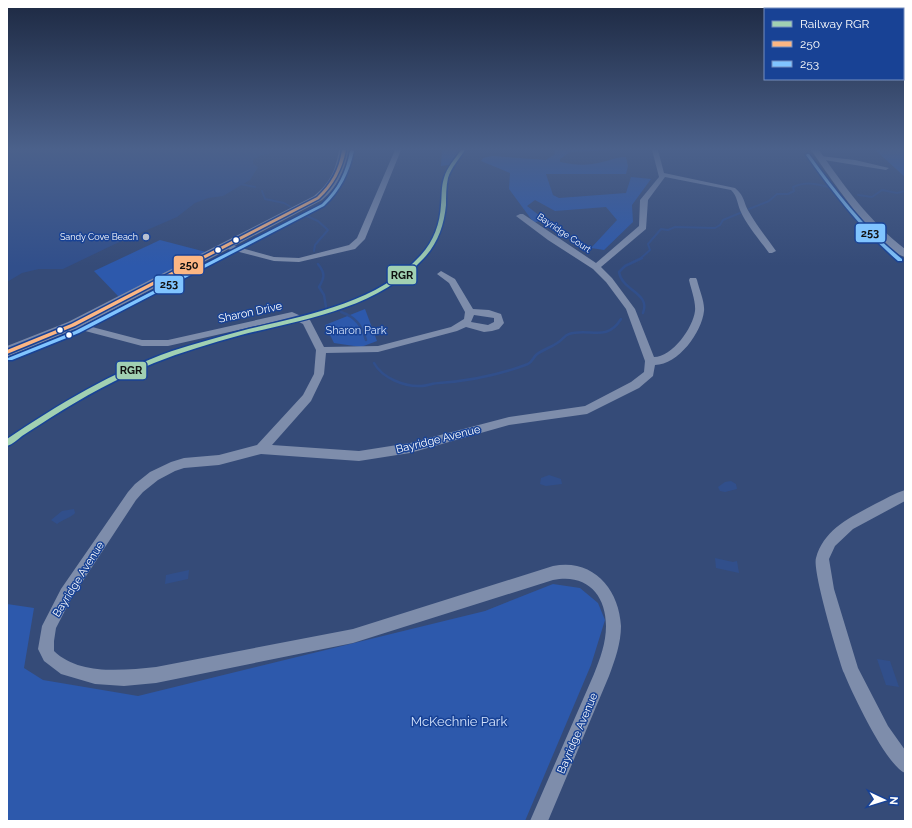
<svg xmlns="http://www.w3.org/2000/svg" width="912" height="828" font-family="Raleway,sans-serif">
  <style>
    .green { fill: #2d59ac }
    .water { fill: #314f8b }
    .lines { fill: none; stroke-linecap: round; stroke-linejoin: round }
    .stream-far1 { stroke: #314f8b; stroke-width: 2 }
    .stream { stroke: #314f8b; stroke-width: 2.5 }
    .minor { fill: #7e8dab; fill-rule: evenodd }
    .tertiary { fill: #7e8dab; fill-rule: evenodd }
    .secondary { fill: #7987a7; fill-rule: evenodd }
    .bus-1-casing { stroke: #184295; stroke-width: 3 }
    .bus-2-casing { stroke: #184295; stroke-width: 3 }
    .bus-1 { fill: #fcb683; fill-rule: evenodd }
    .bus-2 { fill: #80c4ff; fill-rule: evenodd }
    .rail-1-casing { stroke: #184295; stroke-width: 3 }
    .rail-1 { fill: #a1d0b2; fill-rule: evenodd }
    .poi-dot { fill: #b8c0d0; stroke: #184295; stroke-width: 1.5 }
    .bus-dot { fill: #fff; stroke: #184295; stroke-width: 1.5 }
    .labels { text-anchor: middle; stroke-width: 3; stroke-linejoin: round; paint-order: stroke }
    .far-street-label { font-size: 9px; fill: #fff; stroke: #184295 }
    .far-poi-label { font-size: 9px; fill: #fff; stroke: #184295; text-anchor: end }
    .street-label { font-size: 11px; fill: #fff; stroke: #184295 }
    .park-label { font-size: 11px; fill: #d1e0fb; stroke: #184295 }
    .near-park-label { font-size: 13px; fill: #d1e0fb; stroke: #184295 }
    .line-badge { stroke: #184295; stroke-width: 1.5 }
    .pale-badge-label { font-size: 11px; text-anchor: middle; font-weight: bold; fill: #111 }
  </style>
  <rect width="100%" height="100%" fill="#354b78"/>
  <g class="green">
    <polygon points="442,150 460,150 449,165 441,166"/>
    <path d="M554,150H612L570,152L560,159V162C574,165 588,166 602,162C611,160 616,157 626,157L628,166L626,174H546L553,195L559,198L626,193L631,177L651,179L632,205L633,222L604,250L591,248L617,220L606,207L555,211L535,200L527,206L544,219L534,223L509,189L510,173L481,161L483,158L492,156L546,160L555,154Z"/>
    <polygon points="875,150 905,150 905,177"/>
    <polygon points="160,240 206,252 119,297 94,271"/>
    <polygon points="365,309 377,341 361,347 334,343 325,325"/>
    <polygon points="553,584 580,588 598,603 605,620 591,665 525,821 7,821 7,604 34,608 24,668 43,680 138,696 485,611"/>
  </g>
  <g class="water">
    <polygon points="7,150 271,150 269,154 259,156 253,160 253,164 258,167 250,180 223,196 208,198 195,203 177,217 115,244 63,269 39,269 22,273 7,282"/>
    <polygon points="549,475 561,479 562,484 546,486 540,484 541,478"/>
    <polygon points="731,481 736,484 737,489 725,492 720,491 718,487 725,482"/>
    <path d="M74,509L75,513C72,517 62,520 57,524L51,520L62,511Z"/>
    <polygon points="715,558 733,562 737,561 739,573 716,568"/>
    <polygon points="189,570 188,579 165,584 166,575"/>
    <polygon points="877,659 890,661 899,687 886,685"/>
  </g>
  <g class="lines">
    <g class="stream-far1">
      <polyline points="240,184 255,187"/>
      <polyline points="262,191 265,199 284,203 291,207"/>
      <polyline points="858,195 872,197 882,190 897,193 905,191"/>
      <path d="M749,209L769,201L777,194H788L794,191L793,187C808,180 821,185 836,189"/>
      <polyline points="302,214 318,221 328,230 315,245 314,251"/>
      <polyline points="640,259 650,250 648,244 661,229 668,230 675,227 715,228 720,225 723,220 740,213"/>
    </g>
    <g class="stream">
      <path d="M642,258L625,266L619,272C622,291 651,293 643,313"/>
      <path d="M318,264C325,273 325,277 319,287L324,295L326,307"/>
      <path d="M341,312C356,317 362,326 366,340"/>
      <path d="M374,363C382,378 405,387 421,386C427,386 433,383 439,383C470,381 499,375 528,364C532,362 533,358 536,355C543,349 553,347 560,341C563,339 565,335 569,334C589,327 606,343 621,319"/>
    </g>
    <g class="minor">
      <polygon points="395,150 401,150 365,239 355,249 299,262 274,261 224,248 223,246 227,244 274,257 299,258 349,245 357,238"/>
      <path d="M652,150H658L664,173L735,188C745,196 743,202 749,212C757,226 767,238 776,251L772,253H769C759,239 747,226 740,210C737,202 737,196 731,190L665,177L648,200L646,229L601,267L612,278L635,309L654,357C672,357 693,328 695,311C696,302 691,289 689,280L690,278H696L697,280C699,289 705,302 704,311C702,332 678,365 655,365L653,376L639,388L587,414L509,425L410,453L359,461L261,454L219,465L184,468L175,471L158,480L143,492L136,500L71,599L56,628L54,641V651C80,676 124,670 156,667L353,629L553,566C592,558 619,588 621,626C621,643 615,660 609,676L548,821H530L594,674C600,659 606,643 606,626C606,594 586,573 553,580L353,643L156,683L124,686L95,684L61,674L44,661L38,649L42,626L61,589L128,492L135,484L150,472L171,462L184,458L219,455L257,445L303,395L314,374L316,350L303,324L291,318L168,346H142L70,327L68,325L70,323L73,322L142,340H168L292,312L310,320L324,347L378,346L451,327L464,319L465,312L449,283L437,274L441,271L455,279L473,309L489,310L501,314L504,323L499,329L492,331L484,332L466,327L457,331L378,352L326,353L324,374L311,401L272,445L359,451L410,443L509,417L585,406L631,382L644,372L645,361L626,309L606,282L593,269L548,240L516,216L520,214H523L596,263L639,226L640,200L659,177ZM474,315L494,318V322L488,325L471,322Z"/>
      <polygon points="820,156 855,160 889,168 886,170 818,159 818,157"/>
      <path d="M905,490V501L853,529L835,546L829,559L834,589L858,668L888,726L905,750V773C886,765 852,693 844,673C838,657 812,570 816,558C824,529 851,517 875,504C885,499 895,493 905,490Z"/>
    </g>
    <path class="tertiary" d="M811,150H819C844,186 870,222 905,249V257C879,251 827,173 811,150Z"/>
    <path class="secondary" d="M339,150H349C346,171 338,186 322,200L78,328L7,357V346L68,322L314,196C330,183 336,170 339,150Z"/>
    <g class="bus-1-casing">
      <path id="bus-1" d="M342,150H346C342,170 334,185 319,199L75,326L7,354V350L71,324L317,197C331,184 339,170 342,150Z"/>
    </g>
    <g class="bus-2-casing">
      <g id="bus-2">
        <path d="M352,150L354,151C349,173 341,190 324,206L79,333L12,360H8L7,359L8,358L75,331L322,204C338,189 346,172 350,151Z"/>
        <path d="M807,154H809C837,193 865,229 902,259V261H898C862,230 834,194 806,155Z"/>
      </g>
    </g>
    <use href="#bus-1" class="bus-1"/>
    <use href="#bus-2" class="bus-2"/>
    <g class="rail-1-casing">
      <path id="rail-1" d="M461,150H465C459,159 451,168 448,178C446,187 446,196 446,205C444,225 438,243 424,258C377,309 305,319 241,335C211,343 182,352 154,363C118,378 83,397 50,418C41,424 31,430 22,436C17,440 13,444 7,446V439C59,404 112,372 172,351C194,344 218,337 241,331C304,315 376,305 421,255C434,241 440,223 441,205C442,196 441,187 444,178C447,167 455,159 461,150Z"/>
    </g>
    <use href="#rail-1" class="rail-1"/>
  </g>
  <linearGradient id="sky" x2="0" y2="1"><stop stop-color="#1d2942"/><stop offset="0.56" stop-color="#4b618b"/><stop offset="1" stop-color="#4b618b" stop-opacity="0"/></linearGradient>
  <rect width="912" height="266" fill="url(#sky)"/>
  <circle class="poi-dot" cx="146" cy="237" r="4"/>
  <g class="bus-dot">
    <circle cx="236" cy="240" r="3.5"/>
    <circle cx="218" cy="250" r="3.5"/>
    <circle cx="60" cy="330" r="3.5"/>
    <circle cx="69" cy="335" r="3.5"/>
  </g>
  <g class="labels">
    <g class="far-street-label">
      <text transform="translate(564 233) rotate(34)" y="3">Bayridge Court</text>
    </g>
    <g class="far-poi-label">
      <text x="138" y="240">Sandy Cove Beach</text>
    </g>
    <g class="street-label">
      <text transform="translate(250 312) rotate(-12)" y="4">Sharon Drive</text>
      <text transform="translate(438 439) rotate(-14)" y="4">Bayridge Avenue</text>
      <text transform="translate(78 579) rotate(-58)" y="4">Bayridge Avenue</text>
      <text transform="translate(577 733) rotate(-67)" y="4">Bayridge Avenue</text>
    </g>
    <g class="park-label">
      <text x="356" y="334">Sharon Park</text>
    </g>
    <g class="near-park-label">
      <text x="459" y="726">McKechnie Park</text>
    </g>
  </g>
  <g class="line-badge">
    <rect x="855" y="223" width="31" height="20" rx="4" fill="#80c4ff"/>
    <rect x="173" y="255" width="31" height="20" rx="4" fill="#fcb683"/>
    <rect x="387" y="265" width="30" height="20" rx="4" fill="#a1d0b2"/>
    <rect x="154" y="275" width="30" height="19" rx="4" fill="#80c4ff"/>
    <rect x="116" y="361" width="31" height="19" rx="4" fill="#a1d0b2"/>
  </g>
  <g class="pale-badge-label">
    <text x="870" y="237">253</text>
    <text x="189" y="269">250</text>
    <text x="402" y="279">RGR</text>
    <text x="169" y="288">253</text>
    <text x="131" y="374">RGR</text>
  </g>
  <rect width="912" height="828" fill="none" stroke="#ffffff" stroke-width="16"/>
  <rect x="764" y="8" width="140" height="72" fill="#184295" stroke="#748ebf"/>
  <rect x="772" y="21" width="20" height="6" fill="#a1d0b2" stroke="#748ebf"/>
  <text x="800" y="28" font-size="12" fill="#ffffff">Railway RGR</text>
  <rect x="772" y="41" width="20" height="6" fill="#fcb683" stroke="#748ebf"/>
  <text x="800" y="48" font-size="12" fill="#ffffff">250</text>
  <rect x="772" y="61" width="20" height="6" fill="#80c4ff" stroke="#748ebf"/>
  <text x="800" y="68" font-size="12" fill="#ffffff">253</text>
  <g transform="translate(884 800) rotate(94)" stroke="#184295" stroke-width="3" paint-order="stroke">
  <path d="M0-3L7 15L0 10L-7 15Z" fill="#ffffff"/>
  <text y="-6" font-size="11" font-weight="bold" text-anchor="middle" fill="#ffffff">N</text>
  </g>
</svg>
